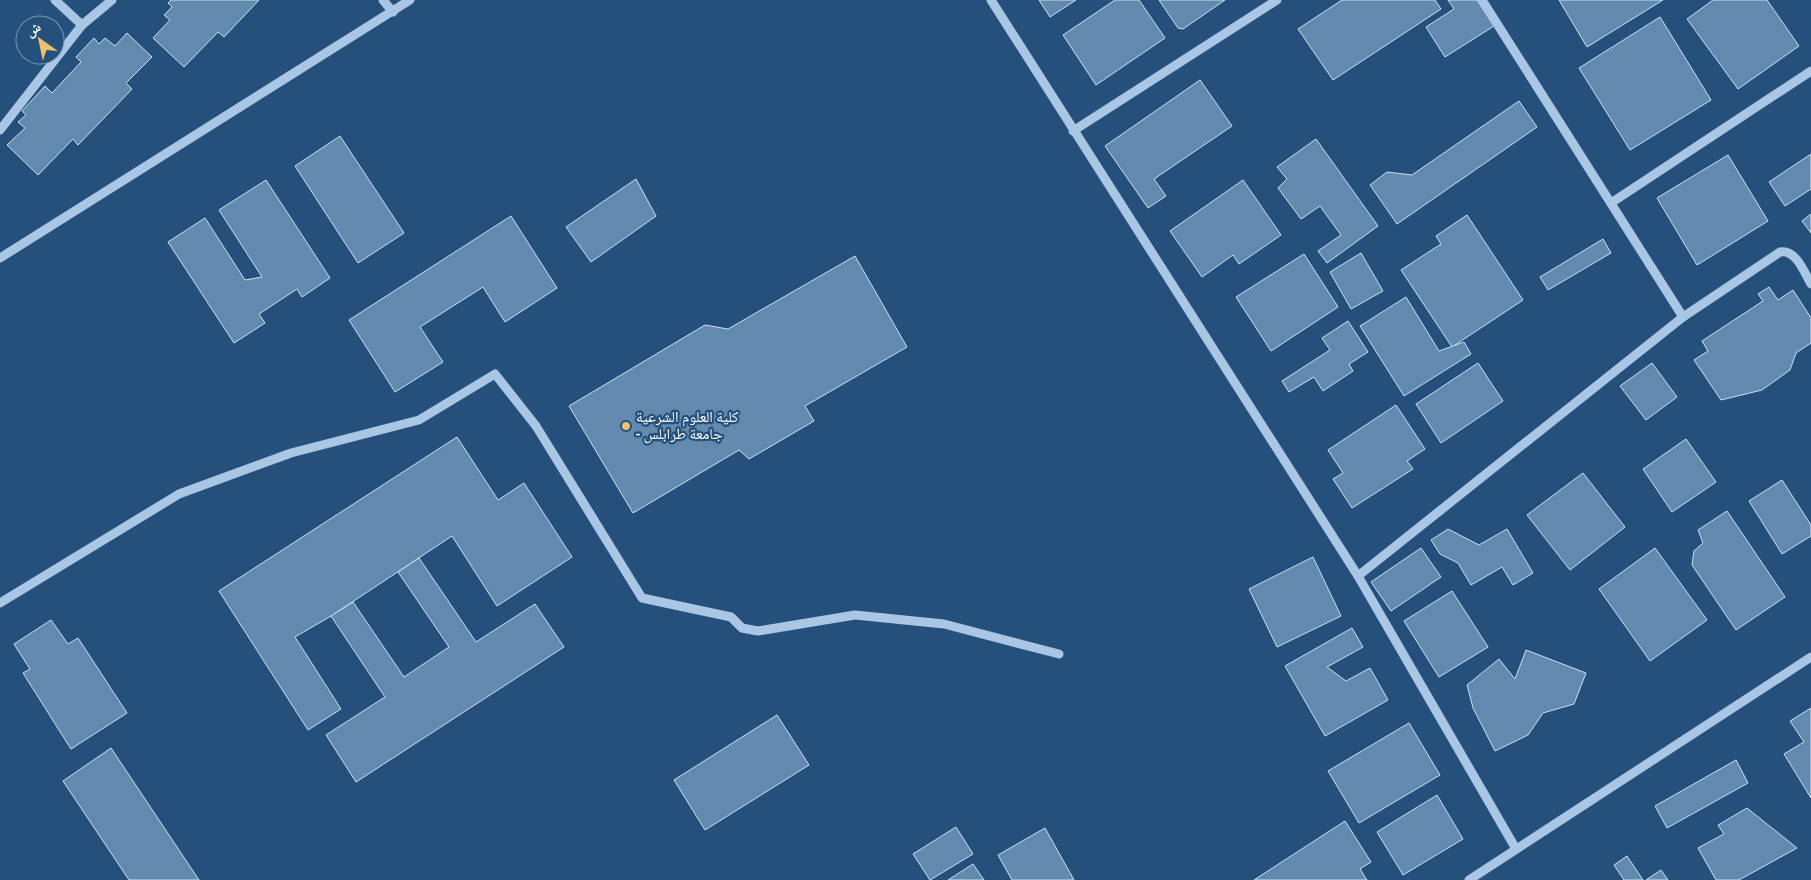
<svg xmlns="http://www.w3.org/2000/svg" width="1811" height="880" font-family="'Archivo Narrow','Noto Naskh Arabic',sans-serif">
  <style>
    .building { fill: #6289ae; stroke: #cbe0f3 }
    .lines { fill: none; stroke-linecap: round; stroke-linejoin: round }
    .minor { stroke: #a9c7e4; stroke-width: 9 }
    .poi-dot { fill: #edc06e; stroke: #25507b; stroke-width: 2 }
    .labels { text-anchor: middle; stroke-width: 4.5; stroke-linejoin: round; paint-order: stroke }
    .poi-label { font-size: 15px; fill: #fff; stroke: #25507b; text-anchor: start }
  </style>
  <rect width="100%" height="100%" fill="#25507b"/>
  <g class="building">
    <polygon points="171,0 259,0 224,37 218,32 184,67 153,38 170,20 164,15 172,7 168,3"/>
    <polygon points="1039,0 1076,0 1050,17"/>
    <polygon points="1115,0 1139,0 1165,38 1096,85 1063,35"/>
    <polygon points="1159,0 1225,0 1183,29 1178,28"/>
    <polygon points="1342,0 1435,0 1441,9 1333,80 1298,29"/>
    <polygon points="1448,0 1477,0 1494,26 1445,57 1426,27 1454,9"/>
    <polygon points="1559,0 1663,0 1587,47"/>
    <polygon points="1713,0 1767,0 1799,46 1738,89 1687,19"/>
    <polygon points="1660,17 1711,100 1630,150 1579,68"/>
    <polygon points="127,33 152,57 126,83 132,89 78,145 73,139 38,175 7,145 25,128 18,122 26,115 22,111 45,86 52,93 81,62 76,57 94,38 99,44 105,38 115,46"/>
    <polygon points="1200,80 1232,126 1154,179 1166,196 1148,208 1105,146"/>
    <polygon points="1519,101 1537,127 1397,224 1370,185 1387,172 1412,175"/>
    <polygon points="340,136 404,233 358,263 295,166"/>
    <polygon points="1316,139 1378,226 1327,263 1318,251 1341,235 1320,206 1301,219 1278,188 1287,179 1277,167"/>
    <polygon points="1811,154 1811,189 1785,206 1769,182"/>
    <polygon points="1728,155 1768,221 1697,265 1657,198"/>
    <polygon points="636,179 656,216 591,262 566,227"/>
    <polygon points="266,180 330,278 302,297 297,289 259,314 265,323 234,343 168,242 205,218 245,280 262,277 219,210"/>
    <polygon points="1243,180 1281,235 1239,264 1233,255 1202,277 1170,231"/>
    <polygon points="1811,214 1811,233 1802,221"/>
    <polygon points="1467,215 1523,300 1452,347 1401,270 1441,244 1436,236"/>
    <polygon points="511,216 557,288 505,322 483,287 420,327 443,362 395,392 349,320"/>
    <polygon points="1603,239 1611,253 1548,290 1540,277"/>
    <polygon points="1361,253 1383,291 1351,309 1330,272"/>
    <polygon points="1304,254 1338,307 1271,351 1236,297"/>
    <polygon points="855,256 907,347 805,406 814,421 749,459 739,450 633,513 569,406 705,325 728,329"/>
    <polygon points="1769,287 1778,300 1793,290 1811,318 1811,343 1796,353 1790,370 1762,390 1721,400 1694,360 1708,351 1702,341 1763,301 1758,294"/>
    <polygon points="1406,297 1439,351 1464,342 1471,354 1404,396 1360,326"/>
    <polygon points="1348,321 1368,352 1349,364 1353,371 1323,391 1314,377 1289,392 1282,381 1330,350 1322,338"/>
    <polygon points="1478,363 1503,401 1441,443 1416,404"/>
    <polygon points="1652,363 1677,397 1646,420 1620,386"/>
    <polygon points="1396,405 1425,449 1407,461 1413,469 1352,508 1333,479 1343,473 1328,450"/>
    <polygon points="457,437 498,500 524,483 572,557 497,606 452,536 331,616 295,637 341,709 308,730 219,591"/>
    <polygon points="1686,439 1716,482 1672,512 1643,469"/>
    <polygon points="1583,473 1625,527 1570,570 1527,515"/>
    <polygon points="1782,480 1811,525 1811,536 1782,554 1749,501"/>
    <polygon points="1727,511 1785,597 1736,630 1692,565 1694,551 1703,543 1698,530"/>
    <polygon points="1448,529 1479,545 1507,529 1533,573 1513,585 1502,567 1471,585 1458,563 1440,554 1431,540"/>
    <polygon points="1421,548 1441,577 1391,611 1371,582"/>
    <polygon points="1655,548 1707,620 1650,661 1599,589"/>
    <polygon points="1313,557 1341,616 1277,647 1249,589"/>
    <polygon points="419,558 476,642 535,604 564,647 356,782 326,735 385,697 331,616 353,602 404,677 449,647 398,572"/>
    <polygon points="1452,591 1488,647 1439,677 1404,621"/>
    <polygon points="51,620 68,644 78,638 127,713 71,749 23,673 30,669 14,644"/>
    <polygon points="1352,628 1363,647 1327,667 1346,681 1370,668 1388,700 1325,736 1285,666"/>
    <polygon points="1526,650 1586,673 1574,704 1543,713 1528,735 1495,751 1473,708 1467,685 1499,659 1515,679"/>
    <polygon points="1811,708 1811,798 1784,754 1804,742 1790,721"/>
    <polygon points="777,715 809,765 705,830 674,780"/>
    <polygon points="1409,723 1440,775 1359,823 1328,771"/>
    <polygon points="111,748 199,880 129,880 63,781"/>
    <polygon points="1736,760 1748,783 1667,828 1655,806"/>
    <polygon points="1437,795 1463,839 1403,875 1377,832"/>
    <polygon points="1747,808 1797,848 1739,880 1716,880 1698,848 1724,834 1718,825"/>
    <polygon points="1345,821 1371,862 1360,869 1367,880 1254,880"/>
    <polygon points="956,827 973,854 930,880 913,854"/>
    <polygon points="1045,828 1074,880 1012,880 998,855"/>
    <polygon points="1627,856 1643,880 1624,880 1614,865"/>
    <polygon points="973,864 984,880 948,880"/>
    <polygon points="1661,870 1668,880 1646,880"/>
  </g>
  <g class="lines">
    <g class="minor">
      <polyline points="383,0 393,12"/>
      <polyline points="991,0 1358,576 1516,849"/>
      <polyline points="82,25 112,0"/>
      <polyline points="0,130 82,25 55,0"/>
      <polyline points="1073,131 1277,0"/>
      <polyline points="1611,203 1811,71"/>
      <polyline points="0,258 410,0"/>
      <path d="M1683,317L1780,252C1796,249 1804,272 1811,284"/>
      <polyline points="1358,576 1683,317 1482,0"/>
      <polyline points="0,603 179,494 291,453 419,420 495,374 536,426 642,598 731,617 742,628 758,631 855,615 944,624 1059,654"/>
      <polyline points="1469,880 1811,657"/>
    </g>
  </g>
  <circle class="poi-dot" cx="626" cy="426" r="5"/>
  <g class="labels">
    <g class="poi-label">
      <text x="636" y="422">كلية العلوم الشرعية<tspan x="636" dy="17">- جامعة طرابلس</tspan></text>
    </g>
  </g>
  <g transform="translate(40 40) rotate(327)"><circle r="24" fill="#25507b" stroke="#7c96b0"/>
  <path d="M0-4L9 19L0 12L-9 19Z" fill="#edc06e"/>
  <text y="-8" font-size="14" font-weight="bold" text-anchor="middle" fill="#ffffff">ش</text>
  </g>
</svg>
